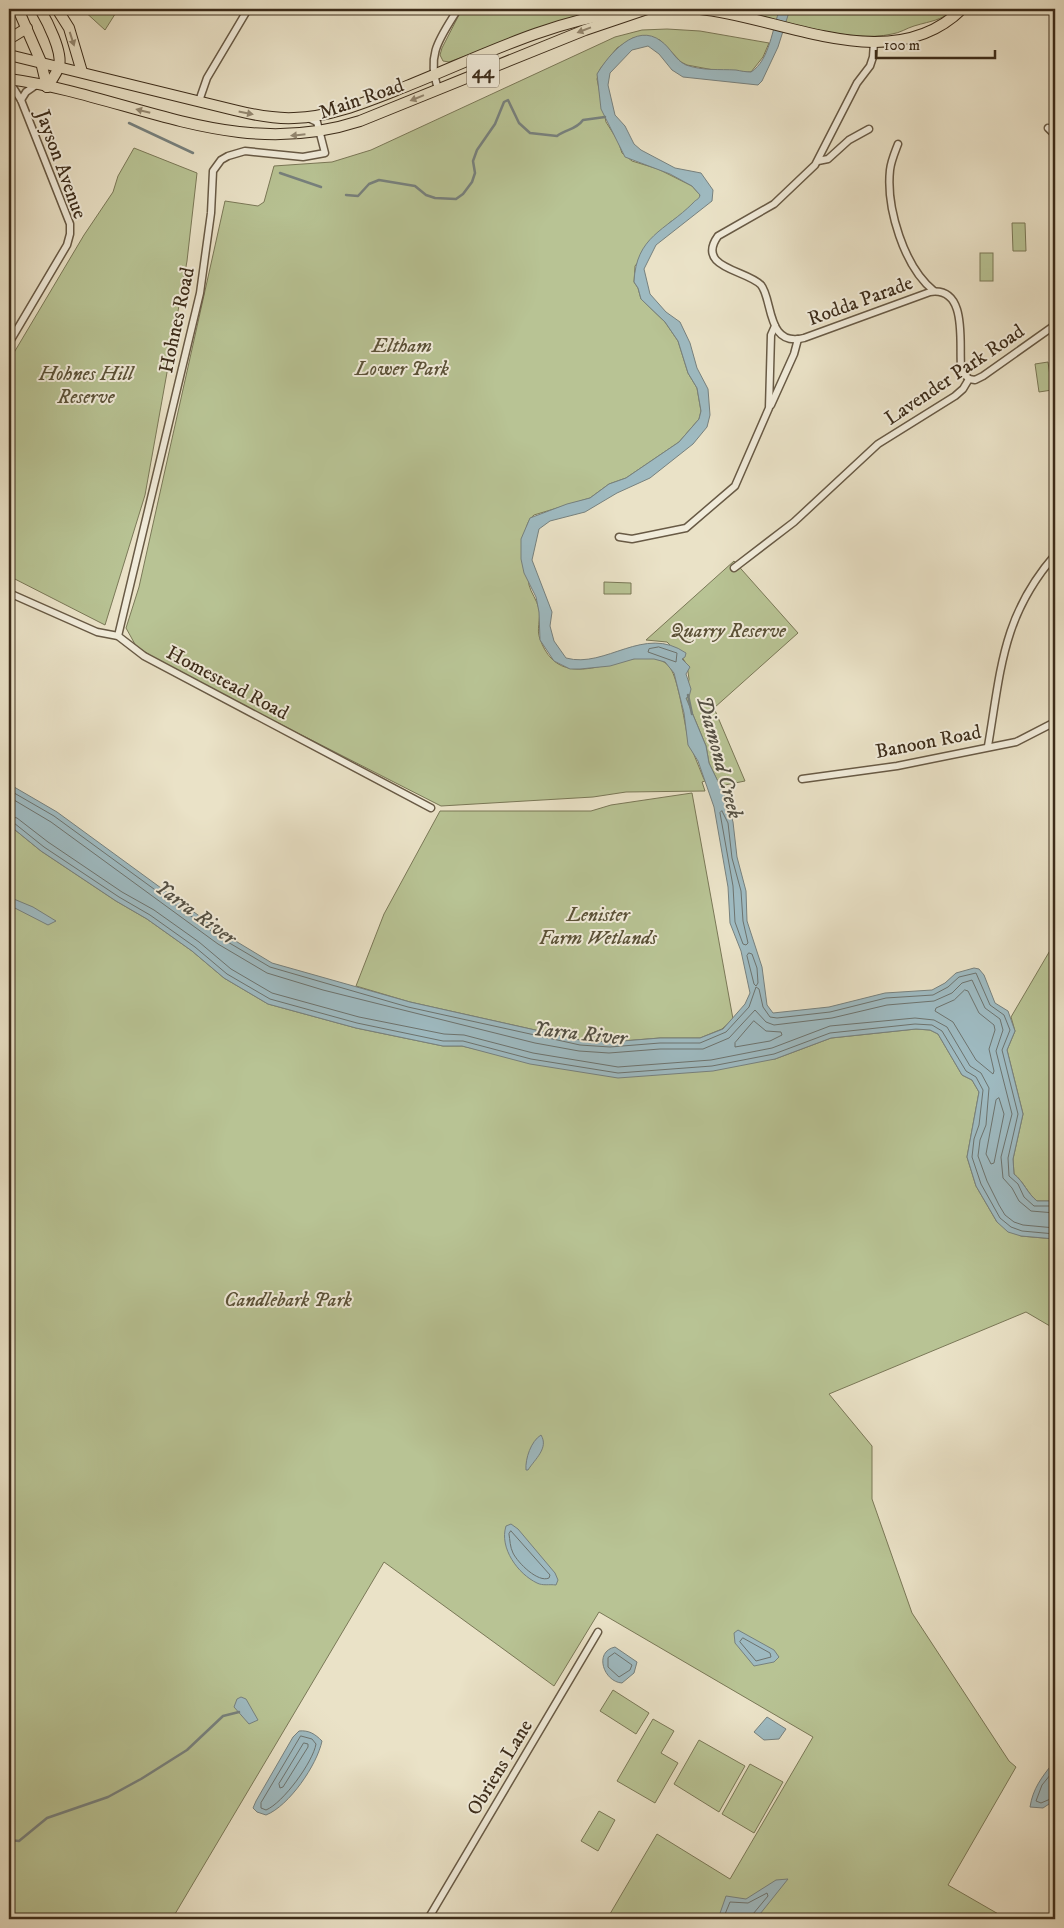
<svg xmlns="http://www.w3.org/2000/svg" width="1064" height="1928" font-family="'IM FELL DW Pica',serif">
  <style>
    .green { fill: #b8c394; stroke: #7a7857 }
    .water { fill: #9ebac1; stroke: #77817e }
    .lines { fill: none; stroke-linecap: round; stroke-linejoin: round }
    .shore { stroke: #6d736e; stroke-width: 1 }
    .stream { stroke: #77817e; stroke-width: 2.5 }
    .street-casing { stroke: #685a45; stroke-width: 9 }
    .primary-casing { stroke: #3c2c1a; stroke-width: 12 }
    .street { stroke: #f1ecdb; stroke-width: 6 }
    .primary { stroke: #eae2c7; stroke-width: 10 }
    .oneway { fill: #938770 }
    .labels { text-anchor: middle; stroke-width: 4; stroke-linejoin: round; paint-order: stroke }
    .shield { fill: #f1ecdb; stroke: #726654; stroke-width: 1 }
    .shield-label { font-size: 19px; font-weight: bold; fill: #3c2c1a }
    .street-label { font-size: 20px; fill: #3c2c1a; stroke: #f1ecdb }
    .park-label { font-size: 20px; font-style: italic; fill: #5b5238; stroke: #f1ecdb }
    .water-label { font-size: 21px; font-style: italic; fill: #545044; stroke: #f1ecdb }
  </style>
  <rect width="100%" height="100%" fill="#eae2c7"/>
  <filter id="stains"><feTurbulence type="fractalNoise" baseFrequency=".004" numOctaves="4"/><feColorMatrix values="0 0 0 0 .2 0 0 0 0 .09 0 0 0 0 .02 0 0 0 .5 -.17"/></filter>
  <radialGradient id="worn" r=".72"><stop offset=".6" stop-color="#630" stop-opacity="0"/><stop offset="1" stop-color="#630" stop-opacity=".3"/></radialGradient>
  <g class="green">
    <polygon points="82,9 114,9 117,11 105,30"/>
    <polygon points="462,9 617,9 542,28 449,62 443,61 440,55 442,48"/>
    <path d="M734,9H956C937,22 934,20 914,26C907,28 900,33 892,34C849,44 778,19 734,9Z"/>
    <path d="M667,29L700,31L769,43L763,57L751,72L719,71L687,65L681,62L660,40L642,37L633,38L617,48L600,69L597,79L606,122L618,141L622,153L632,161L658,169L692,186L700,195L699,199L684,213L669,223L635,266L634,282L638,288L641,299L665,322L678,341L688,373L697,388L701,411L699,419L679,442L626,478L609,484L590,498L534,515C520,526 527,550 528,565C528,572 528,579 529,585C531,593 537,600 539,609C541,619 536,630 540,639C564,706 636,636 668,665C678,674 684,722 688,738C692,751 698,764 703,777L705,781L702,782L705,791L626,792L593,797L441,806L168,667L136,646L126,628L139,587L225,201L258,206L264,202L274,166L332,162L371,150L615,37L642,30Z"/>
    <polygon points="134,148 197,173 187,261 145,495 105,625 9,576 9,361 84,235 113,192 118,176"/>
    <polygon points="1012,223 1025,223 1026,251 1013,251"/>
    <rect x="980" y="253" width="13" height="28"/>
    <polygon points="1048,362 1052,390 1039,392 1035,364"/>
    <polygon points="734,561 798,633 714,708 745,781 720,786 709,763 706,746 686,698 689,679 687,665 682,657 667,642 646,640"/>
    <polygon points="604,582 631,583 631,594 604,594"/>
    <polygon points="692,793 733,1019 722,1029 700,1038 660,1038 610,1042 580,1040 410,1002 356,986 384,914 440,811 591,811 611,805"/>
    <polygon points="9,825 41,851 116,901 147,919 192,951 224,978 268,1004 356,1028 443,1046 462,1046 488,1052 775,1059 831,1038 916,1029 930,1030 938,1034 962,1075 972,1080 979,1092 967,1157 976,1186 997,1222 1021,1236 1055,1239 1055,1329 1026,1312 829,1394 872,1446 872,1499 912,1613 1009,1761 1016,1767 948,1885 1007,1919 607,1919 657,1834 730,1879 813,1737 599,1612 554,1686 384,1562 172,1919 9,1919"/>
    <path d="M1055,942V1201H1037C1027,1193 1024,1182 1014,1174L1013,1159L1023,1114L1007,1050L1015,1031L1011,1017Z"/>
    <polygon points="613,1690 649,1713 636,1734 600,1711"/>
    <polygon points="653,1719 674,1731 661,1753 678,1763 655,1803 617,1781"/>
    <polygon points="699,1740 745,1766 719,1812 674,1784"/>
    <polygon points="750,1764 783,1782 754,1833 722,1814"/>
    <polygon points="599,1811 615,1820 598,1851 581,1841"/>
  </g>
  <g class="water">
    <path d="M780,9H790L778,47L762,81L758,85L683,77L672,70L659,54L648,46L632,50L610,73L608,85L615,115L625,126L634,144L641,150L675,168L701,173L713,190L712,201L656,245L644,269L650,294L666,312L680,322L690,343L697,368L708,389L710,415L707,427L693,444L650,478L617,493L585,512L550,521L539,529L532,560L552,612L550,626L554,641L566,658C606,669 644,624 686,653L685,657L682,659L690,667L686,674L691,689L689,697L686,698L706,746L709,763L726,798L733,822L737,857L746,891L747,921L762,967L767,1005L773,1013L829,1007L885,993L932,990L945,983L956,973L974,968L979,969L984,975L995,1003L1008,1011L1015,1031L1007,1050L1023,1114L1013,1159L1014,1174C1024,1182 1027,1193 1037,1201H1055V1239L1021,1236L1008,1232L997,1222L976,1186L967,1157L979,1092L972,1080L962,1075L938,1034L930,1030L916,1029L831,1038L775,1059L713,1071L618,1078L530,1064L462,1046H443L356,1028L268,1004L224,978L192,951L147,919L116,901L41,851L9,825V784L57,812L224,934L272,963L410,1002L580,1040L610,1042L660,1038H700L723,1029L745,1004L750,993L741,951L730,923L728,887L714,807L698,761L688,745L684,713L674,673L665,662L654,659H634L610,666L580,669H570L554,661L540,640L539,612L536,597L524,573L521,559V539L530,518L567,504L590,498L609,484L626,478L679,442L699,419L701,411L697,388L688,373L678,341L665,322L641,299L638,288L634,282C636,236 665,231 693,203C696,199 699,200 700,195L692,186L670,174L625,157L601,109L597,74C609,54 636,22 661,41C671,48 675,60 686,65C703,71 719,69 736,70C741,71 746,72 751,72C770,60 772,28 780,9Z"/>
    <polygon points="9,897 33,907 56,921 48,925 9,905"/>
    <path d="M541,1435C549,1448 535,1459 528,1470H526C525,1459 531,1441 541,1435Z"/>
    <path d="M511,1524L518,1529L555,1573L558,1580L556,1585C549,1584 543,1586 537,1583C518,1574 499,1548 506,1526Z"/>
    <polygon points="738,1630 774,1650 779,1657 774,1662 754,1666 735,1643 734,1633"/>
    <path d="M615,1647L637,1662L634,1673L622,1683C604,1682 593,1652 615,1647Z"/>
    <polygon points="241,1697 246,1699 258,1720 249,1724 234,1707 237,1699"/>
    <polygon points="767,1717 786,1729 779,1739 764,1740 754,1732"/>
    <path d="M299,1731C309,1730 315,1734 322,1741C317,1765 289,1806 266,1815L257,1812L253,1808L256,1801L293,1737Z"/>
    <path d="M1053,1763H1055V1800L1043,1808L1030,1807C1033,1788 1042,1777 1053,1763Z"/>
    <polygon points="788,1879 756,1919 718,1919 726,1896 746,1899 776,1880"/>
  </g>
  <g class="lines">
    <g class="shore">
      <polygon points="659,647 677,653 676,662 648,652 649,649"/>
      <polyline points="9,790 54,816 221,938 270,967 408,1007 580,1045 610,1047 660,1043 700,1043 726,1032 749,1007 756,987 759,989 763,1007 770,1017 777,1018 830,1012 886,998 933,995 948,987 959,977 976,973 990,1005 1004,1015 1010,1030 1002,1050 1018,1114 1008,1158 1009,1176 1018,1184 1024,1197 1034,1206 1055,1206"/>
      <polyline points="9,797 51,822 218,944 267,973 323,990 535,1043 579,1051 609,1053 660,1049 703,1049 729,1038 755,1010 766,1022 774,1025 832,1018 887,1005 934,1001 952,993 962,983 972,980 985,1008 1000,1019 1003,1030 996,1051 1012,1114 1001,1157 1003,1178 1012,1188 1019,1201 1031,1211 1055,1213"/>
      <polygon points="722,811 728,823 732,858 741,891 743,921 748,943 746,945 743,944 735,922 733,886 720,813"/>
      <polyline points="9,816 17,818 48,842 122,892 154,910 199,942 231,969 272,993 359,1017 444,1034 464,1035 533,1053 618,1067 711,1060 772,1048 830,1026 915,1018 934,1020 947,1027 970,1066 981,1073 989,1088 986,1125 980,1140 978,1156 987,1181 999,1205 1005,1215 1014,1222 1023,1225 1055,1228"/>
      <polyline points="9,822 14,823 44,847 119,897 150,915 195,947 227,974 270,999 357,1023 443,1041 463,1041 531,1059 618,1073 712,1066 774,1054 830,1033 915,1024 932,1025 942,1031 966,1071 976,1077 983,1090 979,1125 974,1139 972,1157 981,1184 1000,1218 1011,1227 1022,1231 1055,1234"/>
      <polygon points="749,953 752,954 757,968 758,983 756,986 754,984 747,956"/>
      <polygon points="965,990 968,991 979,1013 994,1025 995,1030 989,1049 994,1071 993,1074 976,1060 953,1022 935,1011 936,1008 954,1000"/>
      <polygon points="754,1021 766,1031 781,1032 782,1035 770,1041 735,1047 735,1043"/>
      <polygon points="999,1098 1004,1114 994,1163 991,1164 986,1154 996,1100"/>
      <path d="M511,1531L550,1575L549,1578C538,1583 518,1563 513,1553C510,1547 510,1540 509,1534Z"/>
      <polygon points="743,1638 770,1653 771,1657 756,1661 740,1642"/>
      <polygon points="615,1653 632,1665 630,1670 619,1677 608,1667 608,1658"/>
      <path d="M301,1736L312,1739L316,1744C313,1762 283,1803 266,1810L261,1808V1803Z"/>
      <polygon points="304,1743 308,1744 308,1747 283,1787 280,1788 279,1784"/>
      <polyline points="1055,1769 1042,1785 1036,1801 1041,1803 1055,1797"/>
      <polyline points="723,1919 730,1902 748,1903 767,1893 768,1896 753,1914 752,1919"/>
    </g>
    <g class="stream">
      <polyline points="129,123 193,153"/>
      <polyline points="280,173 321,187"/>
      <path d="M346,195L358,196L369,184L379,180L415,186L426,195L435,198L456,199L463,194L472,182L475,173L473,161L477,150L495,124L504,102L508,100L519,123L530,133L557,136C566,129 576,130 583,120L605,117"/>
      <polyline points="688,695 692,714"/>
      <polyline points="9,1840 19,1841 47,1818 108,1797 141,1779 187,1750 223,1716 239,1712"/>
    </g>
    <g class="street-casing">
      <g id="street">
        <path d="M874,42L873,57L870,66L857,83L815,165L774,204L718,236C695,268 747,270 761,285C773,299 766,348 804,338L930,292C968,286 959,343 961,365L963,373L969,379"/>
        <polyline points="9,81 21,100 70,224 70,234 67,245 9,343"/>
        <path d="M438,89C426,54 440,38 458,9"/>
        <polyline points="21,100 26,92 36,85"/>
        <polyline points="199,101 207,78 248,9"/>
        <polyline points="1048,128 1055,135"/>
        <path d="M898,144C895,152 891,161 890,170C886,208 904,267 934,291"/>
        <polyline points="818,161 828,159 849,140 869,129"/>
        <polyline points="969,379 975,380 983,376 1055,325"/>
        <polyline points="771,405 794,354 798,339"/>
        <polyline points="619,537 632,539 686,528 735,486 769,408 771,335 775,326"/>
        <polyline points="734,568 794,522 878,444 955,396 963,389 969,379"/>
        <polyline points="9,593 97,632 118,636 144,656 431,808"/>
        <polyline points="118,636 200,293 211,213 213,171 221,160 228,156 245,151 303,157 325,153 317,122 308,118"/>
        <path d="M988,746C1001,670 1002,616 1055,555"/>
        <polyline points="802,779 897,766 1016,742 1055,722"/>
        <polyline points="428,1919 598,1632"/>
      </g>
    </g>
    <g class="primary-casing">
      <g id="primary">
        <polyline points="18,9 41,62 47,87"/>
        <path d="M40,9C47,21 63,52 59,66C57,73 51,81 47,87"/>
        <polyline points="57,9 69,28 82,72"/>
        <path d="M700,9C782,17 891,79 962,9"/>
        <polyline points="9,39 27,28"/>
        <path d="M9,55L234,110C254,115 274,119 294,118C333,117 371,100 407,86C477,58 547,22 622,12"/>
        <path d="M9,79C132,96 234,162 360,121L585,30L647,9"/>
      </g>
    </g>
    <use href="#street" class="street"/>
    <use href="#primary" class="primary"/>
  </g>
  <defs><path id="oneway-solid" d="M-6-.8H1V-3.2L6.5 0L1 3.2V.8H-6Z" transform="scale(1.25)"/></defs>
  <g class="oneway">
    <use href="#oneway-solid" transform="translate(584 30) rotate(159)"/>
    <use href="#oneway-solid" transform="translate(72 39) rotate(72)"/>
    <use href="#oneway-solid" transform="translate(417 98) rotate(158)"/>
    <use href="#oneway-solid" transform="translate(143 111) rotate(-166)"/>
    <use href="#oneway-solid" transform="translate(246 113) rotate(11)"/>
    <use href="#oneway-solid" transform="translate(298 135) rotate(174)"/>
  </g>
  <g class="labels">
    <rect class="shield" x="467" y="54.5" width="32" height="33" rx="4"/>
    <g class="shield-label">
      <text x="483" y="78">44</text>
    </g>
    <g class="street-label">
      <text transform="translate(361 98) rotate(-19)" y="7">Main Road</text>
      <text transform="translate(62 164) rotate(70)" y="7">Jayson Avenue</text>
      <text transform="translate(860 300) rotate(-20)" y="7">Rodda Parade</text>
      <text transform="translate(176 320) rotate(-78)" y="7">Hohnes Road</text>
      <text transform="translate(954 374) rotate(-34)" y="7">Lavender Park Road</text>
      <text transform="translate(228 682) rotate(28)" y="7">Homestead Road</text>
      <text transform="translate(928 741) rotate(-11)" y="7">Banoon Road</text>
      <text transform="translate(499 1767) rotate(-59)" y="7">Obriens Lane</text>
    </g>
    <g class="park-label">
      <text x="402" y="352">Eltham<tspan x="402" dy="23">Lower Park</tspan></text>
      <text x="86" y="380">Hohnes Hill<tspan x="86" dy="23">Reserve</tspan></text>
      <text x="728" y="637">Quarry Reserve</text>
      <text x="598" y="921">Lenister<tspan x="598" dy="23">Farm Wetlands</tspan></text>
      <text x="288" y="1306">Candlebark Park</text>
    </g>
    <g class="water-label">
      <text transform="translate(720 757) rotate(75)" y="7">Diamond Creek</text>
      <text transform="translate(196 912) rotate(36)" y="7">Yarra River</text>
      <text transform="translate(580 1033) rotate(6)" y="7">Yarra River</text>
    </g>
  </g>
  <rect width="1064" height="1928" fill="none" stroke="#eae2c7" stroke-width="30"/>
  <rect x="10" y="10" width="1044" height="1908" fill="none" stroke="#3c2c1a" stroke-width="2.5"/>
  <rect x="15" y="15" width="1034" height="1898" fill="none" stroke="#3c2c1a"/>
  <path d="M876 50v8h119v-8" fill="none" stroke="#3c2c1a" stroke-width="2.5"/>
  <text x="884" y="50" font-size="15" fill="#3c2c1a" stroke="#f1ecdb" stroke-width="4" paint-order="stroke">100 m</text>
  <rect width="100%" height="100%" filter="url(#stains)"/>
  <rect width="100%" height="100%" fill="url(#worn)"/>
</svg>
